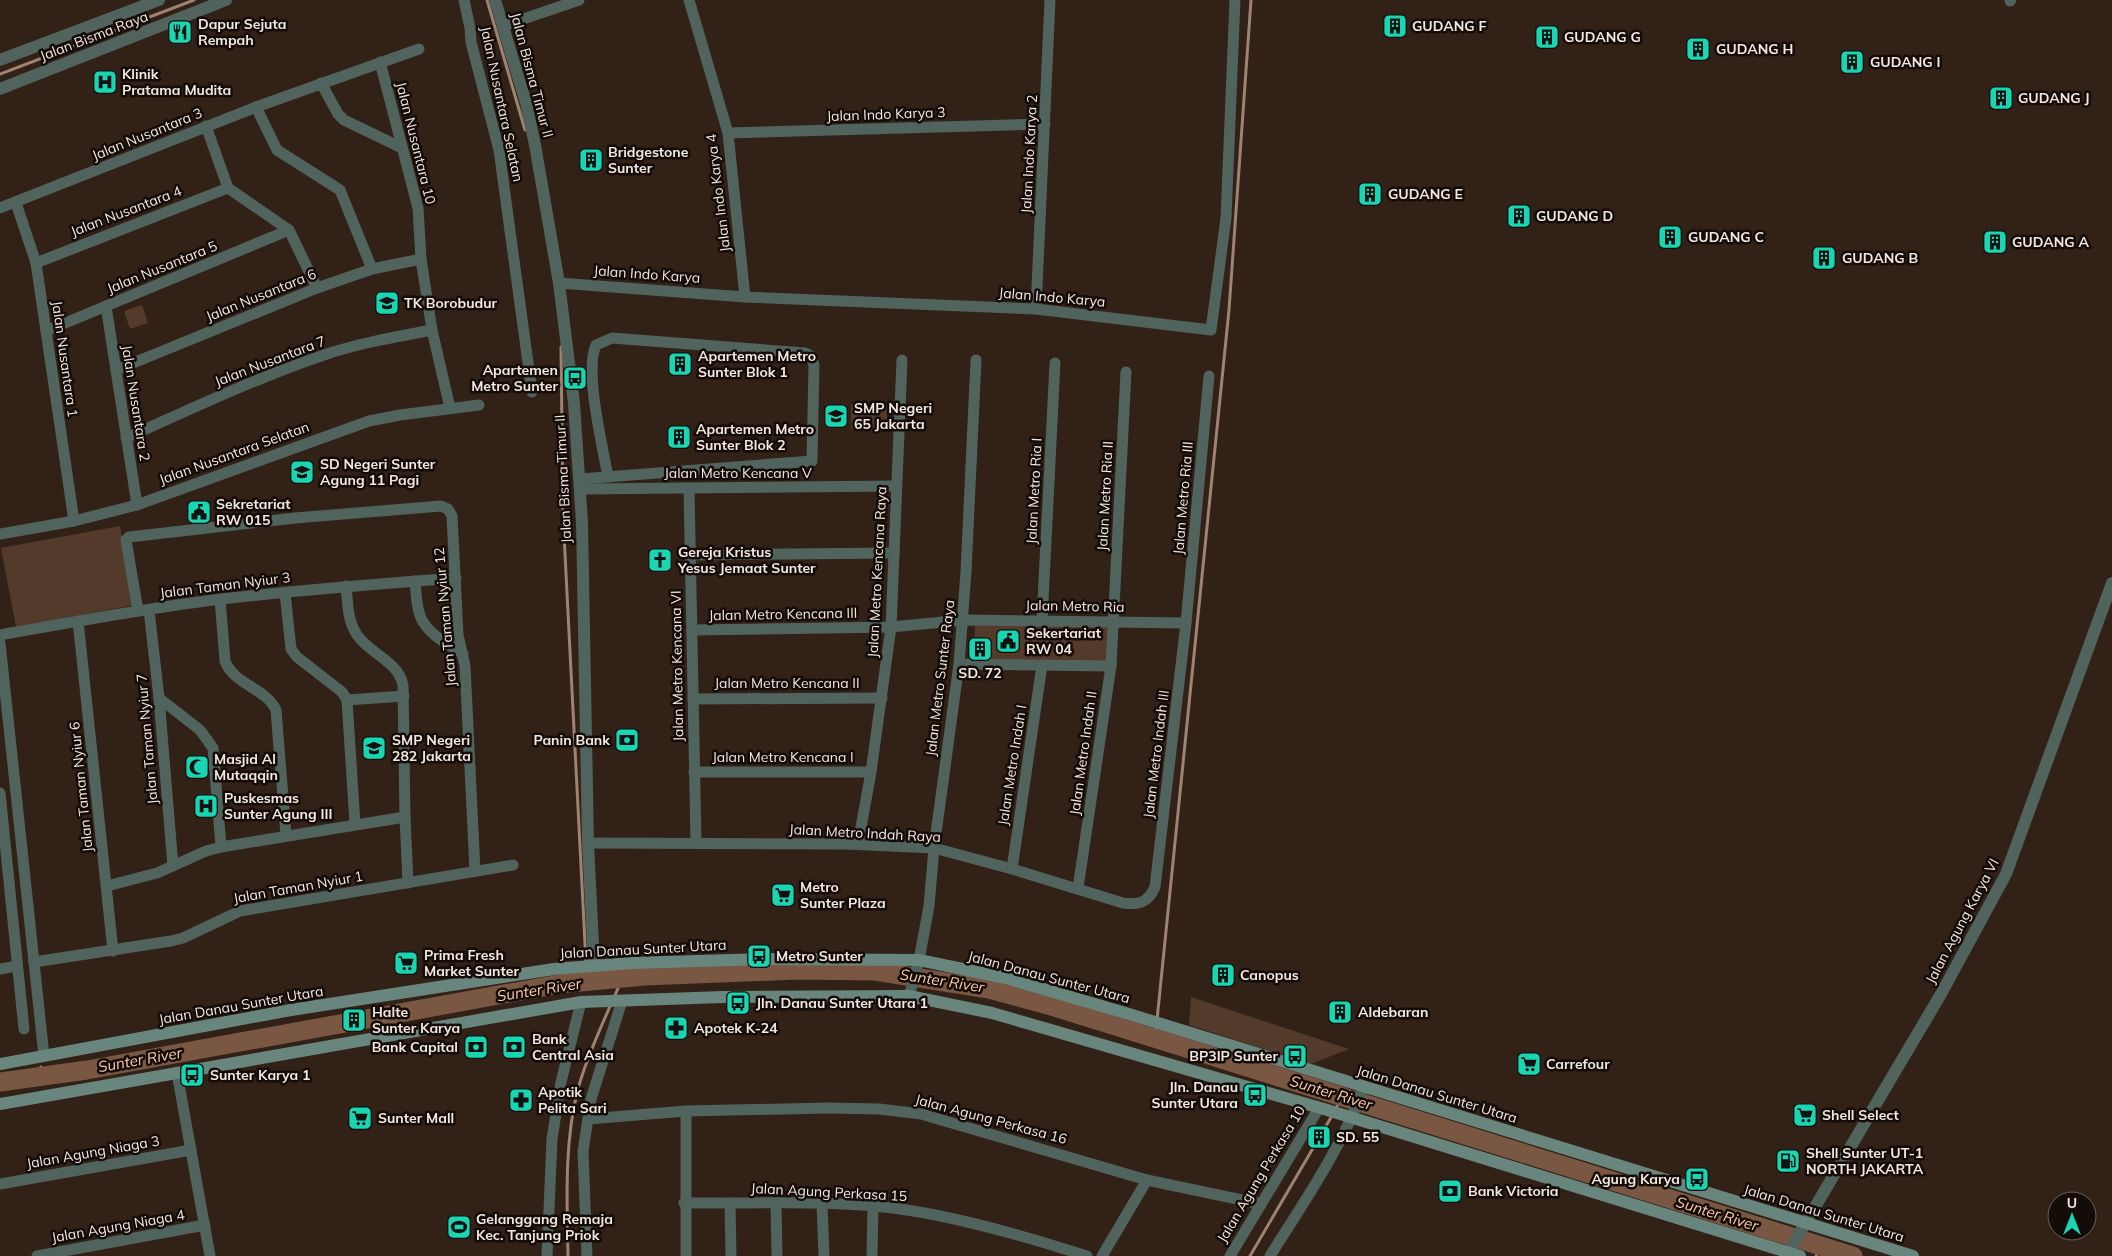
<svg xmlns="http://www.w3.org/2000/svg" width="2112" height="1256" font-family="Mulish,sans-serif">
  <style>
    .green { fill: #533a2b }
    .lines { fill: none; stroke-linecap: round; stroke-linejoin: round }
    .stream { stroke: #9e8272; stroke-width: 3 }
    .river { stroke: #795742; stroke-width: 19 }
    .minor { stroke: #50635d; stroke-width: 11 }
    .tertiary { stroke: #50635d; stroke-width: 12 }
    .secondary { stroke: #68867d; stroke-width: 12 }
    .labels { text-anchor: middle; stroke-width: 5; stroke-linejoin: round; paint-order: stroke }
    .poi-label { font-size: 14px; font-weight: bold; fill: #f3e7e1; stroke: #140c08; text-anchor: start }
    .street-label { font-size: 14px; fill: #f3e7e1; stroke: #140c08 }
    .water-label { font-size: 15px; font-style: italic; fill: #fbcaad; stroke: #140c08 }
  </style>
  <rect width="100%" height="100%" fill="#322116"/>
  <g class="green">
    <polygon points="142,305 148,323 130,329 124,311"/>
    <polygon points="851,404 887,404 887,430 851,429"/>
    <polygon points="120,526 135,605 16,627 1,548"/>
    <polygon points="975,622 1109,624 1108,663 974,660"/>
    <polygon points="1191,997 1349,1049 1311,1064 1189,1025"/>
    <polygon points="1159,1027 1348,1083 1344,1096 1157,1037"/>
  </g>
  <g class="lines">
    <g class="stream">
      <polyline points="487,0 525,130"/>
      <polyline points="0,74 194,0"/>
      <polyline points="561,347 563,515 586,963"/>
      <polyline points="586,969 586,981"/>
      <polyline points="614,998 622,978"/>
      <polyline points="1157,1020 1229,310 1251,0"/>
      <polyline points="1155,1038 1157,1026"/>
      <polyline points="41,1067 43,1076"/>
      <polyline points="1336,1108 1343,1096"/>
      <path d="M568,1256C567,1202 564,1142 578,1089C586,1059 599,1032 611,1004"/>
      <polyline points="1250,1256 1333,1114"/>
      <polyline points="1816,1256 1822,1247"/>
    </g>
    <polyline class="river" points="0,1082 87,1070 559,984 645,976 797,970 875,971 989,989 1048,1005 1853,1256"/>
    <g class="minor">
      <polyline points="464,0 470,28 471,42 499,150 532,392"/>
      <polyline points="689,0 728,133 745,297"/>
      <polyline points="2010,1 2011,0"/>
      <polyline points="503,26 579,0"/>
      <polyline points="380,62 418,208 421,259 432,330 450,408"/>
      <polyline points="321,83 338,114 344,120 402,148"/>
      <polyline points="256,107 277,150 340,190 372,269"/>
      <polyline points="206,126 228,188 289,230 317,288"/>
      <polyline points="728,133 1045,124"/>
      <polyline points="16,203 36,263 74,521"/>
      <polyline points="0,208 256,107 419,49"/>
      <polyline points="36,263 228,188"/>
      <polyline points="559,283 745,297 1036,309 1211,330 1226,218 1235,0"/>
      <polyline points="106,306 137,505"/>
      <polyline points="1036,309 1050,0"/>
      <polyline points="46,331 289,230"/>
      <polyline points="116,370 317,288 372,269 421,259"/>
      <path d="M126,438C191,409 256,378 324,355C359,343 396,337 432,330"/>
      <path d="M580,479L812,461L814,365L811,356L805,353L612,338L596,345C584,371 603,448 608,477"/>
      <polyline points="689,488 696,843"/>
      <polyline points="580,489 896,486"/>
      <polyline points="0,534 74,521 137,505 369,421 400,415 479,405"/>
      <polyline points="690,555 894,553"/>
      <path d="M415,581C416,591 416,602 419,612C423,632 448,644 463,654"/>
      <path d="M346,586C348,603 347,620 357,635C370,654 398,661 403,685L405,817L408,883"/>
      <polyline points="285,593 291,649 297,657 342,692 347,700 355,824"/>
      <path d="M220,599L225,661C234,685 266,688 276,710L286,835"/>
      <polyline points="149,610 159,698 173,866"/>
      <polyline points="138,611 126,540 129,537 295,518 441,506 448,509 452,516 458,635 465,666 475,871"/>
      <polyline points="1042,620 1055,363"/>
      <polyline points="78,621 113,951"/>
      <polyline points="692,630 891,627 964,620 1186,623"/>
      <path d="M0,635C73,622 147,608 221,599C299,590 377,584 456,578"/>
      <polyline points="0,643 44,1056"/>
      <polyline points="959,664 1111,666"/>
      <polyline points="159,698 200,730 213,748 221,847"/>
      <polyline points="693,699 882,698"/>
      <polyline points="347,700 404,696"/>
      <polyline points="694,772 871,772"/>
      <polyline points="0,793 24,1029"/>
      <path d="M588,843L845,844L934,848L1012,869L1123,903C1139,905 1148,903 1155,887L1186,623L1209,376"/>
      <polyline points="858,844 871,772 891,627 902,360"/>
      <polyline points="1012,869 1042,665"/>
      <polyline points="107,886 157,873 206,851 221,847 405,817"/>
      <polyline points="1078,888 1111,666 1126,372"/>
      <polyline points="34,962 171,941 183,938 240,911 513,865"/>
      <polyline points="0,969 17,966"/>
      <polyline points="909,996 919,960 929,906 934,848 959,664 966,572 976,360"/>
      <polyline points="177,1073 210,1256"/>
      <polyline points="588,1119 686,1111 829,1108 879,1109 921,1114 1147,1180 1261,1204"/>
      <polyline points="0,1184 191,1150"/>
      <path d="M684,1203C758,1204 834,1199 907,1210C966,1219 1031,1238 1087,1256"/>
      <polyline points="730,1203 731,1256"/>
      <polyline points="776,1204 777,1256"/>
      <polyline points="822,1204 824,1256"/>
      <polyline points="37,1256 205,1225"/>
      <polyline points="547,1256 552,1139 561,1082 581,1002"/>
      <polyline points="587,1256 583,1151 591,1099 622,1001"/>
      <polyline points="686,1256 686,1111"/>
      <polyline points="872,1256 873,1207"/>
      <polyline points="1102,1256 1147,1180"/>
      <polyline points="1230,1256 1319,1108"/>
      <path d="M1270,1256C1304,1202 1342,1147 1364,1087"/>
    </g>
    <g class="tertiary">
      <polyline points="495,0 526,103 535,145 559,283 574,403 582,522 588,843 594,965"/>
      <polyline points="0,60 159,0"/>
      <polyline points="0,89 226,0"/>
      <polyline points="1786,1256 1941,994 2006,874 2112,583"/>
    </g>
    <g class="secondary">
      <polyline points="0,1064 291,1010 554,969 631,963 764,959 919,960 1006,978 1129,1014 1913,1256"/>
      <polyline points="0,1104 581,1002 723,997 909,996 992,1013 1324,1109 1800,1256"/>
    </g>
  </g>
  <defs>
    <g id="building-square" transform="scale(1.25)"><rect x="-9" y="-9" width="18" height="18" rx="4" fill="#19d5b2" stroke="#140c08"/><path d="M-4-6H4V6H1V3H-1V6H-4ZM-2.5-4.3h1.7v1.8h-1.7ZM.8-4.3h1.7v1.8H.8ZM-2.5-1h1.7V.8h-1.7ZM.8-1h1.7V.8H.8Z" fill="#111"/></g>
    <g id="restaurant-square" transform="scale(1.25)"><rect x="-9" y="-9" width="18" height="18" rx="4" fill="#19d5b2" stroke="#140c08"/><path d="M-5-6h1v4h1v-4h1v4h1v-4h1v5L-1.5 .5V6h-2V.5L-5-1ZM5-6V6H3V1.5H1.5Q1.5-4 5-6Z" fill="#111"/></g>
    <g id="hospital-square" transform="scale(1.25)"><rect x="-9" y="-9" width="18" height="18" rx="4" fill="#19d5b2" stroke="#140c08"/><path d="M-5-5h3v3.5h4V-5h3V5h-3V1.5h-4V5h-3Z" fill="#111"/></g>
    <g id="school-square" transform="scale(1.25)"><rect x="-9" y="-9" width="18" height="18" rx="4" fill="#19d5b2" stroke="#140c08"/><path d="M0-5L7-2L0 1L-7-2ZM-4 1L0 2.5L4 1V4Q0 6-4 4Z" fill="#111"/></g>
    <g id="bus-square" transform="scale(1.25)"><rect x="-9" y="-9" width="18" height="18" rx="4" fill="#19d5b2" stroke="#140c08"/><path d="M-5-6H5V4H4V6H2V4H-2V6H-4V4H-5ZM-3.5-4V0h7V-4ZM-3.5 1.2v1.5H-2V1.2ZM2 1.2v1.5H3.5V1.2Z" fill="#111"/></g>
    <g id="civic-square" transform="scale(1.25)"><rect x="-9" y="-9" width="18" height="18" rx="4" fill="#19d5b2" stroke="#140c08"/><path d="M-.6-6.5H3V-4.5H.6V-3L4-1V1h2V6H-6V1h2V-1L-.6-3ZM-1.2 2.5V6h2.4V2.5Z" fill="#111"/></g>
    <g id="church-square" transform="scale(1.25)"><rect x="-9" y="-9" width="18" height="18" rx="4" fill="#19d5b2" stroke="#140c08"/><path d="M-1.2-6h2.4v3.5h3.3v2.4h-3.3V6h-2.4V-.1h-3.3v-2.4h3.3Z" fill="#111"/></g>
    <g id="bank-square" transform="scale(1.25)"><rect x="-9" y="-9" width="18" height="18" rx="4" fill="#19d5b2" stroke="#140c08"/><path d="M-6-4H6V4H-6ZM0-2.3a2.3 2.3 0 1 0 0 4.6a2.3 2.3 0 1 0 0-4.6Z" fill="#111"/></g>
    <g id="mosque-square" transform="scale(1.25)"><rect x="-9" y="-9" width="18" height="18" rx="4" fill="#19d5b2" stroke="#140c08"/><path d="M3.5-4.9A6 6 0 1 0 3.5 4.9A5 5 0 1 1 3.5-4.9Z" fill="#111"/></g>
    <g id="supermarket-square" transform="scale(1.25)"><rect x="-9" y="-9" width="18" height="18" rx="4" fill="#19d5b2" stroke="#140c08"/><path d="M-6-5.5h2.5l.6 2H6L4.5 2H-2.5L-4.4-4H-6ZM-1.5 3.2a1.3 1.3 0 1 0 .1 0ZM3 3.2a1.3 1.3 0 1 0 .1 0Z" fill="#111"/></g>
    <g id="pharmacy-square" transform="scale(1.25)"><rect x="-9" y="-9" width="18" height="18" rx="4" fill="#19d5b2" stroke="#140c08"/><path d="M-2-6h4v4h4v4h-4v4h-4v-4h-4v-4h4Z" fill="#111"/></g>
    <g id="fuel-square" transform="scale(1.25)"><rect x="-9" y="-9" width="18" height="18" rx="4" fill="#19d5b2" stroke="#140c08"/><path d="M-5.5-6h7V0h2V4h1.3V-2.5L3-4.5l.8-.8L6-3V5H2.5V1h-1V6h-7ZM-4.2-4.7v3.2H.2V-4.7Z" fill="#111"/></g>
    <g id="stadium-square" transform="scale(1.25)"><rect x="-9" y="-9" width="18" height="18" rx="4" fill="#19d5b2" stroke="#140c08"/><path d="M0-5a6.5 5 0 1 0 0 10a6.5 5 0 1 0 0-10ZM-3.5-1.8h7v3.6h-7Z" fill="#111"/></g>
  </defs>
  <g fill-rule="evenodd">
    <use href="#building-square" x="1395" y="26"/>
    <use href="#restaurant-square" x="180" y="32"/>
    <use href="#building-square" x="1547" y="37"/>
    <use href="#building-square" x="1698" y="49"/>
    <use href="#building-square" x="1852" y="62"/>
    <use href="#hospital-square" x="105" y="82"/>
    <use href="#building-square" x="2001" y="98"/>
    <use href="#building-square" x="591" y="160"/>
    <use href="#building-square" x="1370" y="194"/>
    <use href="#building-square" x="1519" y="216"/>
    <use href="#building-square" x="1670" y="237"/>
    <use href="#building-square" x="1995" y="242"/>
    <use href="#building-square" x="1824" y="258"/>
    <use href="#school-square" x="387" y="303"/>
    <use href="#building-square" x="680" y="364"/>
    <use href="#bus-square" x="575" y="378"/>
    <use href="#school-square" x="836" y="416"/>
    <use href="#building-square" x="679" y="437"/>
    <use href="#school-square" x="302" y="472"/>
    <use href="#civic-square" x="199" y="512"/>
    <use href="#church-square" x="660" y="560"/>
    <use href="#civic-square" x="1008" y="641"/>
    <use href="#building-square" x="980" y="649"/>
    <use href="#bank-square" x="627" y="740"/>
    <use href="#school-square" x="374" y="748"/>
    <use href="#mosque-square" x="197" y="767"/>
    <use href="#hospital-square" x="206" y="806"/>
    <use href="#supermarket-square" x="783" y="895"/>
    <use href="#bus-square" x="759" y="956"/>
    <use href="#supermarket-square" x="406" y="963"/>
    <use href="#building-square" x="1223" y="975"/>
    <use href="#bus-square" x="738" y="1003"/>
    <use href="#building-square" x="1340" y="1012"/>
    <use href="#building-square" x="354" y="1020"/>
    <use href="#pharmacy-square" x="676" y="1028"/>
    <use href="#bank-square" x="476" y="1047"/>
    <use href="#bank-square" x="514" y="1047"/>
    <use href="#bus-square" x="1295" y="1056"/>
    <use href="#supermarket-square" x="1529" y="1064"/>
    <use href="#bus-square" x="192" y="1075"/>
    <use href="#bus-square" x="1255" y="1095"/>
    <use href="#pharmacy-square" x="521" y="1100"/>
    <use href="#supermarket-square" x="1805" y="1115"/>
    <use href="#supermarket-square" x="360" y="1118"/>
    <use href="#building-square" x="1319" y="1137"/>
    <use href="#fuel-square" x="1788" y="1161"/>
    <use href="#bus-square" x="1697" y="1179"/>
    <use href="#bank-square" x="1450" y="1191"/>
    <use href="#stadium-square" x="459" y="1227"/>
  </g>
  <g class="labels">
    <g class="poi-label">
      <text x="198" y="29">Dapur Sejuta<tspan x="198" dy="16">Rempah</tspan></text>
      <text x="1412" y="31">GUDANG F</text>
      <text x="1564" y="42">GUDANG G</text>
      <text x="1716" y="54">GUDANG H</text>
      <text x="1870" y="67">GUDANG I</text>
      <text x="122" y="79">Klinik<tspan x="122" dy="16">Pratama Mudita</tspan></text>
      <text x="2018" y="103">GUDANG J</text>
      <text x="608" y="157">Bridgestone<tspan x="608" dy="16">Sunter</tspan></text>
      <text x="1388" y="199">GUDANG E</text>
      <text x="1536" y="221">GUDANG D</text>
      <text x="1688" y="242">GUDANG C</text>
      <text x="2012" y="247">GUDANG A</text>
      <text x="1842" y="263">GUDANG B</text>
      <text x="404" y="308">TK Borobudur</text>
      <text x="698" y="361">Apartemen Metro<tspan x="698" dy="16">Sunter Blok 1</tspan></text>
      <text x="558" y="375" text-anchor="end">Apartemen<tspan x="558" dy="16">Metro Sunter</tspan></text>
      <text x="854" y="413">SMP Negeri<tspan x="854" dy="16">65 Jakarta</tspan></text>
      <text x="696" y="434">Apartemen Metro<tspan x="696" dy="16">Sunter Blok 2</tspan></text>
      <text x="320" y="469">SD Negeri Sunter<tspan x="320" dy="16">Agung 11 Pagi</tspan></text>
      <text x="216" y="509">Sekretariat<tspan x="216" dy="16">RW 015</tspan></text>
      <text x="678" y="557">Gereja Kristus<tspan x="678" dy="16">Yesus Jemaat Sunter</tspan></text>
      <text x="1026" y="638">Sekertariat<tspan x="1026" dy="16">RW 04</tspan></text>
      <text x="980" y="678" text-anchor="middle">SD. 72</text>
      <text x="392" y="745">SMP Negeri<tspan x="392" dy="16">282 Jakarta</tspan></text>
      <text x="610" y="745" text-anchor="end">Panin Bank</text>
      <text x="214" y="764">Masjid Al<tspan x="214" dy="16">Mutaqqin</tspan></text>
      <text x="224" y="803">Puskesmas<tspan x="224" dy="16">Sunter Agung III</tspan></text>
      <text x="800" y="892">Metro<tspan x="800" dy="16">Sunter Plaza</tspan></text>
      <text x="424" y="960">Prima Fresh<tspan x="424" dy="16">Market Sunter</tspan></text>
      <text x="776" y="961">Metro Sunter</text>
      <text x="1240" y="980">Canopus</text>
      <text x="756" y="1008">Jln. Danau Sunter Utara 1</text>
      <text x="372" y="1017">Halte<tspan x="372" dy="16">Sunter Karya</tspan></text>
      <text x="1358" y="1017">Aldebaran</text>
      <text x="694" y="1033">Apotek K-24</text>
      <text x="532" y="1044">Bank<tspan x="532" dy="16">Central Asia</tspan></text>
      <text x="458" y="1052" text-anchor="end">Bank Capital</text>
      <text x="1278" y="1061" text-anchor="end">BP3IP Sunter</text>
      <text x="1546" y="1069">Carrefour</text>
      <text x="210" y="1080">Sunter Karya 1</text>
      <text x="1238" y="1092" text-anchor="end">Jln. Danau<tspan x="1238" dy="16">Sunter Utara</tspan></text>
      <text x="538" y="1097">Apotik<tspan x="538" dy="16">Pelita Sari</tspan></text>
      <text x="1822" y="1120">Shell Select</text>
      <text x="378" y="1123">Sunter Mall</text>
      <text x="1336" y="1142">SD. 55</text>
      <text x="1806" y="1158">Shell Sunter UT-1<tspan x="1806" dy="16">NORTH JAKARTA</tspan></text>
      <text x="1680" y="1184" text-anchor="end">Agung Karya</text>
      <text x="1468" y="1196">Bank Victoria</text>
      <text x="476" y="1224">Gelanggang Remaja<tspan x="476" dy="16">Kec. Tanjung Priok</tspan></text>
    </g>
    <g class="street-label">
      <text transform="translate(94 36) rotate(-21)" y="5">Jalan Bisma Raya</text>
      <text transform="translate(532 75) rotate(75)" y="5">Jalan Bisma Timur II</text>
      <text transform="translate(502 104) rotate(78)" y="5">Jalan Nusantara Selatan</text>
      <text transform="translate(886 114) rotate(-2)" y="5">Jalan Indo Karya 3</text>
      <text transform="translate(147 134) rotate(-22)" y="5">Jalan Nusantara 3</text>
      <text transform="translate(416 143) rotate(76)" y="5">Jalan Nusantara 10</text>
      <text transform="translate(1029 154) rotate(-87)" y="5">Jalan Indo Karya 2</text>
      <text transform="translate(718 193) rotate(-97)" y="5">Jalan Indo Karya 4</text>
      <text transform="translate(126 211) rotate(-21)" y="5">Jalan Nusantara 4</text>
      <text transform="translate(162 267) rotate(-22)" y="5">Jalan Nusantara 5</text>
      <text transform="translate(647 274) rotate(4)" y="5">Jalan Indo Karya</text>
      <text transform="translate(261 295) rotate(-22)" y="5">Jalan Nusantara 6</text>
      <text transform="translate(1052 297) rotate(5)" y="5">Jalan Indo Karya</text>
      <text transform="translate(65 359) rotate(82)" y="5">Jalan Nusantara 1</text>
      <text transform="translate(270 361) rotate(-21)" y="5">Jalan Nusantara 7</text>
      <text transform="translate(136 403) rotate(81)" y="5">Jalan Nusantara 2</text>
      <text transform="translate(234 453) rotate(-20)" y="5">Jalan Nusantara Selatan</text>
      <text x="738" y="478">Jalan Metro Kencana V</text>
      <text transform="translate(563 479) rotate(-93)" y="5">Jalan Bisma Timur II</text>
      <text transform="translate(1034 491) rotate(-87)" y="5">Jalan Metro Ria I</text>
      <text transform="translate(1105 496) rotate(-87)" y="5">Jalan Metro Ria II</text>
      <text transform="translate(1183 498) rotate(-85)" y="5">Jalan Metro Ria III</text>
      <text transform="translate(877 572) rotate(-87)" y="5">Jalan Metro Kencana Raya</text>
      <text transform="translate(225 585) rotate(-7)" y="5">Jalan Taman Nyiur 3</text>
      <text transform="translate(1075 606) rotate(1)" y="5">Jalan Metro Ria</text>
      <text transform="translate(783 614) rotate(-1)" y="5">Jalan Metro Kencana III</text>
      <text transform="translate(445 617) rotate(-95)" y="5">Jalan Taman Nyiur 12</text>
      <text transform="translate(677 666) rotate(-91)" y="5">Jalan Metro Kencana VI</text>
      <text transform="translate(940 678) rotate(-83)" y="5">Jalan Metro Sunter Raya</text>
      <text x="787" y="688">Jalan Metro Kencana II</text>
      <text transform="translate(147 739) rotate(-95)" y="5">Jalan Taman Nyiur 7</text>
      <text transform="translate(1083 753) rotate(-82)" y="5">Jalan Metro Indah II</text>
      <text transform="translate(1156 754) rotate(-83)" y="5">Jalan Metro Indah III</text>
      <text x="783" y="762">Jalan Metro Kencana I</text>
      <text transform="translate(1012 765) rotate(-81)" y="5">Jalan Metro Indah I</text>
      <text transform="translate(81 787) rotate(-96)" y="5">Jalan Taman Nyiur 6</text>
      <text transform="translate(865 833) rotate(3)" y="5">Jalan Metro Indah Raya</text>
      <text transform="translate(298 887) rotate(-10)" y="5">Jalan Taman Nyiur 1</text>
      <text transform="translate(1962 921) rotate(-62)" y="5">Jalan Agung Karya VI</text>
      <text transform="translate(643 949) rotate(-3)" y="5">Jalan Danau Sunter Utara</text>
      <text transform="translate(1049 977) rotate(15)" y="5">Jalan Danau Sunter Utara</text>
      <text transform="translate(241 1005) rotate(-10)" y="5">Jalan Danau Sunter Utara</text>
      <text transform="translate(1437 1094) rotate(17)" y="5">Jalan Danau Sunter Utara</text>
      <text transform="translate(991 1119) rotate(15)" y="5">Jalan Agung Perkasa 16</text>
      <text transform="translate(93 1152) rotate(-10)" y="5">Jalan Agung Niaga 3</text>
      <text transform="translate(1261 1174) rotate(-59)" y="5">Jalan Agung Perkasa 10</text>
      <text transform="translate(829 1192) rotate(3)" y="5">Jalan Agung Perkasa 15</text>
      <text transform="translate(1824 1213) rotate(17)" y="5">Jalan Danau Sunter Utara</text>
      <text transform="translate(118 1226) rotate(-10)" y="5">Jalan Agung Niaga 4</text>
    </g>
    <g class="water-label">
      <text transform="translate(942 981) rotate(9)" y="5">Sunter River</text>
      <text transform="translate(539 990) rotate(-9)" y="5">Sunter River</text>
      <text transform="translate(140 1060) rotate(-10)" y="5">Sunter River</text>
      <text transform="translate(1331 1093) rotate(17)" y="5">Sunter River</text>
      <text transform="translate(1717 1214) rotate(17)" y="5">Sunter River</text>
    </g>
  </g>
  <g transform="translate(2072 1216)"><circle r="24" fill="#140c08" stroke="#6d645f"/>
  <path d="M0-4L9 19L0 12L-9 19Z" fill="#19d5b2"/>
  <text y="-8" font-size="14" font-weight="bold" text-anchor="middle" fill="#f3e7e1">U</text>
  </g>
</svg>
